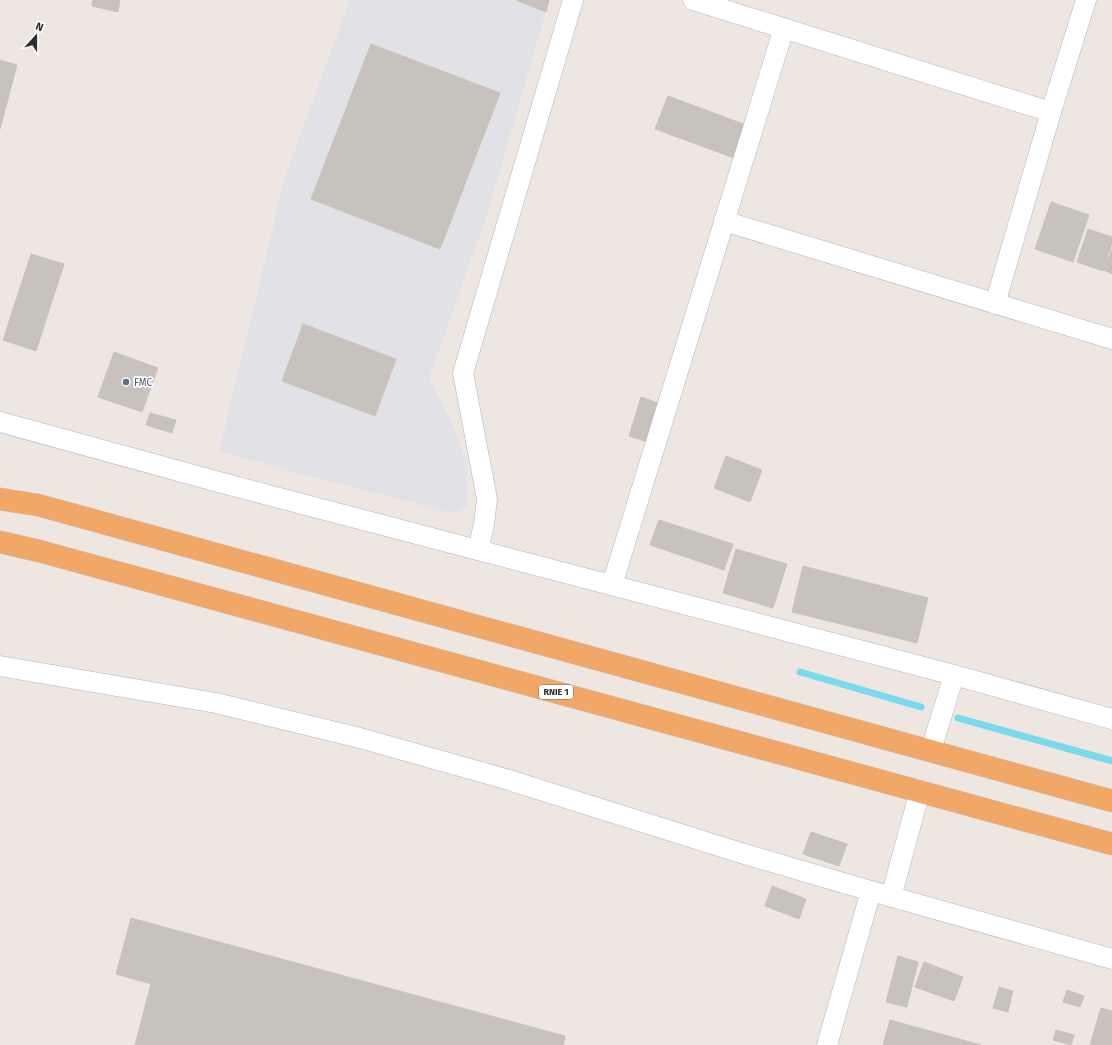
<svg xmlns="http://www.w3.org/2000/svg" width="1112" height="1045" font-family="'Fira Sans',sans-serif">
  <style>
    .industrial { fill: #e2e1e7 }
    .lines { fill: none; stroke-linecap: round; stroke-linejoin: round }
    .stream { stroke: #7ad9ea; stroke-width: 7 }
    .building { fill: #c7c2bc; stroke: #cac3ba }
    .minor-casing { stroke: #b1b5bd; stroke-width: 21 }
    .trunk-casing { stroke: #c4c4c4; stroke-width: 23 }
    .minor { stroke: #fff; stroke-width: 20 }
    .trunk { stroke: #f1a866; stroke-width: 22 }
    .service-dot { fill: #5c6f8a; stroke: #fff; stroke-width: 1.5 }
    .labels { text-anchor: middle; stroke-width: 3.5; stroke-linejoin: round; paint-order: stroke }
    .shield { fill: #fff; stroke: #6d6d6d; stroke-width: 1 }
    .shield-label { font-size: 9px; font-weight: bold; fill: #2e2e2e }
    .service-label { font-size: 10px; fill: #4e5e75; stroke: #fff; text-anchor: start }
  </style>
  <rect width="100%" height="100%" fill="#eee7e1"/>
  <polygon class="industrial" points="350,0 549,0 488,212 429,378 455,429 465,460 467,475 467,506 451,513 219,452 285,177"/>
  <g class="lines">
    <g class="stream">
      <polyline points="800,672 921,707"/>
      <polyline points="958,718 1112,761"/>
    </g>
  </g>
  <g class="building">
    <polygon points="93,0 120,0 118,12 92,6"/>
    <polygon points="516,0 549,0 546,12"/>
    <polygon points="371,44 500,93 440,249 311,199"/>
    <polygon points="0,60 17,65 0,129"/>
    <polygon points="668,96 746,125 734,158 655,129"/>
    <polygon points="1051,202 1089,215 1073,262 1035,249"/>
    <polygon points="1088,229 1112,237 1112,243 1103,271 1077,262"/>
    <polygon points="1112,249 1112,274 1104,270"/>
    <polygon points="31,254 64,264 36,351 3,340"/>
    <polygon points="303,324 396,359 375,416 282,381"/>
    <polygon points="114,352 158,368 142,412 98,397"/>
    <polygon points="641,397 664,405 651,443 629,436"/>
    <polygon points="150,413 176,420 172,433 146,425"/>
    <polygon points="726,456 762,470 750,502 714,488"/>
    <polygon points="659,520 733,544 724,570 650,545"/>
    <polygon points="736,549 787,564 773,608 723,593"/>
    <polygon points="803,566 928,598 917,643 792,612"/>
    <polygon points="811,832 847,844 839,866 803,854"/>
    <polygon points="772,886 806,899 799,919 765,906"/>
    <polygon points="131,918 565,1036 563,1045 135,1045 151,984 116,974"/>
    <polygon points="898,956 918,962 907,1007 886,1002"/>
    <polygon points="924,962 963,977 954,1001 915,987"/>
    <polygon points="999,987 1013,991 1008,1012 993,1008"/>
    <polygon points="1067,990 1084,996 1080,1007 1063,1002"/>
    <polygon points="1101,1008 1112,1011 1112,1045 1090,1045"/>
    <polygon points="890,1020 981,1045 883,1045"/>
    <polygon points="1056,1030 1074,1035 1071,1045 1053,1040"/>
  </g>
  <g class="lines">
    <g class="minor-casing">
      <g id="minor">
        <polyline points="693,0 1051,112"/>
        <polyline points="724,221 1112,339"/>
        <polyline points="995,304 1051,112 1086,0"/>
        <polyline points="0,422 226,484 954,675 1112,719"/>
        <polyline points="478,550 484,524 487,499 463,373 573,0"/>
        <polyline points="612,585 784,28"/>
        <polyline points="0,666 216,703 360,738 509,780 741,853 871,891 1112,959"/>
        <polyline points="931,750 954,675"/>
        <polyline points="891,897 920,791"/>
        <polyline points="827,1045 871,891"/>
      </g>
    </g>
    <g class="trunk-casing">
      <g id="trunk">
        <polyline points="0,499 38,505 1112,801"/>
        <polyline points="0,542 39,551 1112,844"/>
      </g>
    </g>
    <use href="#minor" class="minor"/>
    <use href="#trunk" class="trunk"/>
  </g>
  <circle class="service-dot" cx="126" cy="382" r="4"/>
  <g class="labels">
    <rect class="shield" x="539" y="685" width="34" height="14" rx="3"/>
    <g class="shield-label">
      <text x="556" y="695">RNIE 1</text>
    </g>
    <g class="service-label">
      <text x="134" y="386">FMC</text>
    </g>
  </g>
  <g transform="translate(36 36) rotate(21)" stroke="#ffffff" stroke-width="3" paint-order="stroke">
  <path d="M0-3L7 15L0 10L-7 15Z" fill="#2e2e2e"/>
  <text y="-6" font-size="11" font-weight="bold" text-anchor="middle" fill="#2e2e2e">N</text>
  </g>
</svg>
